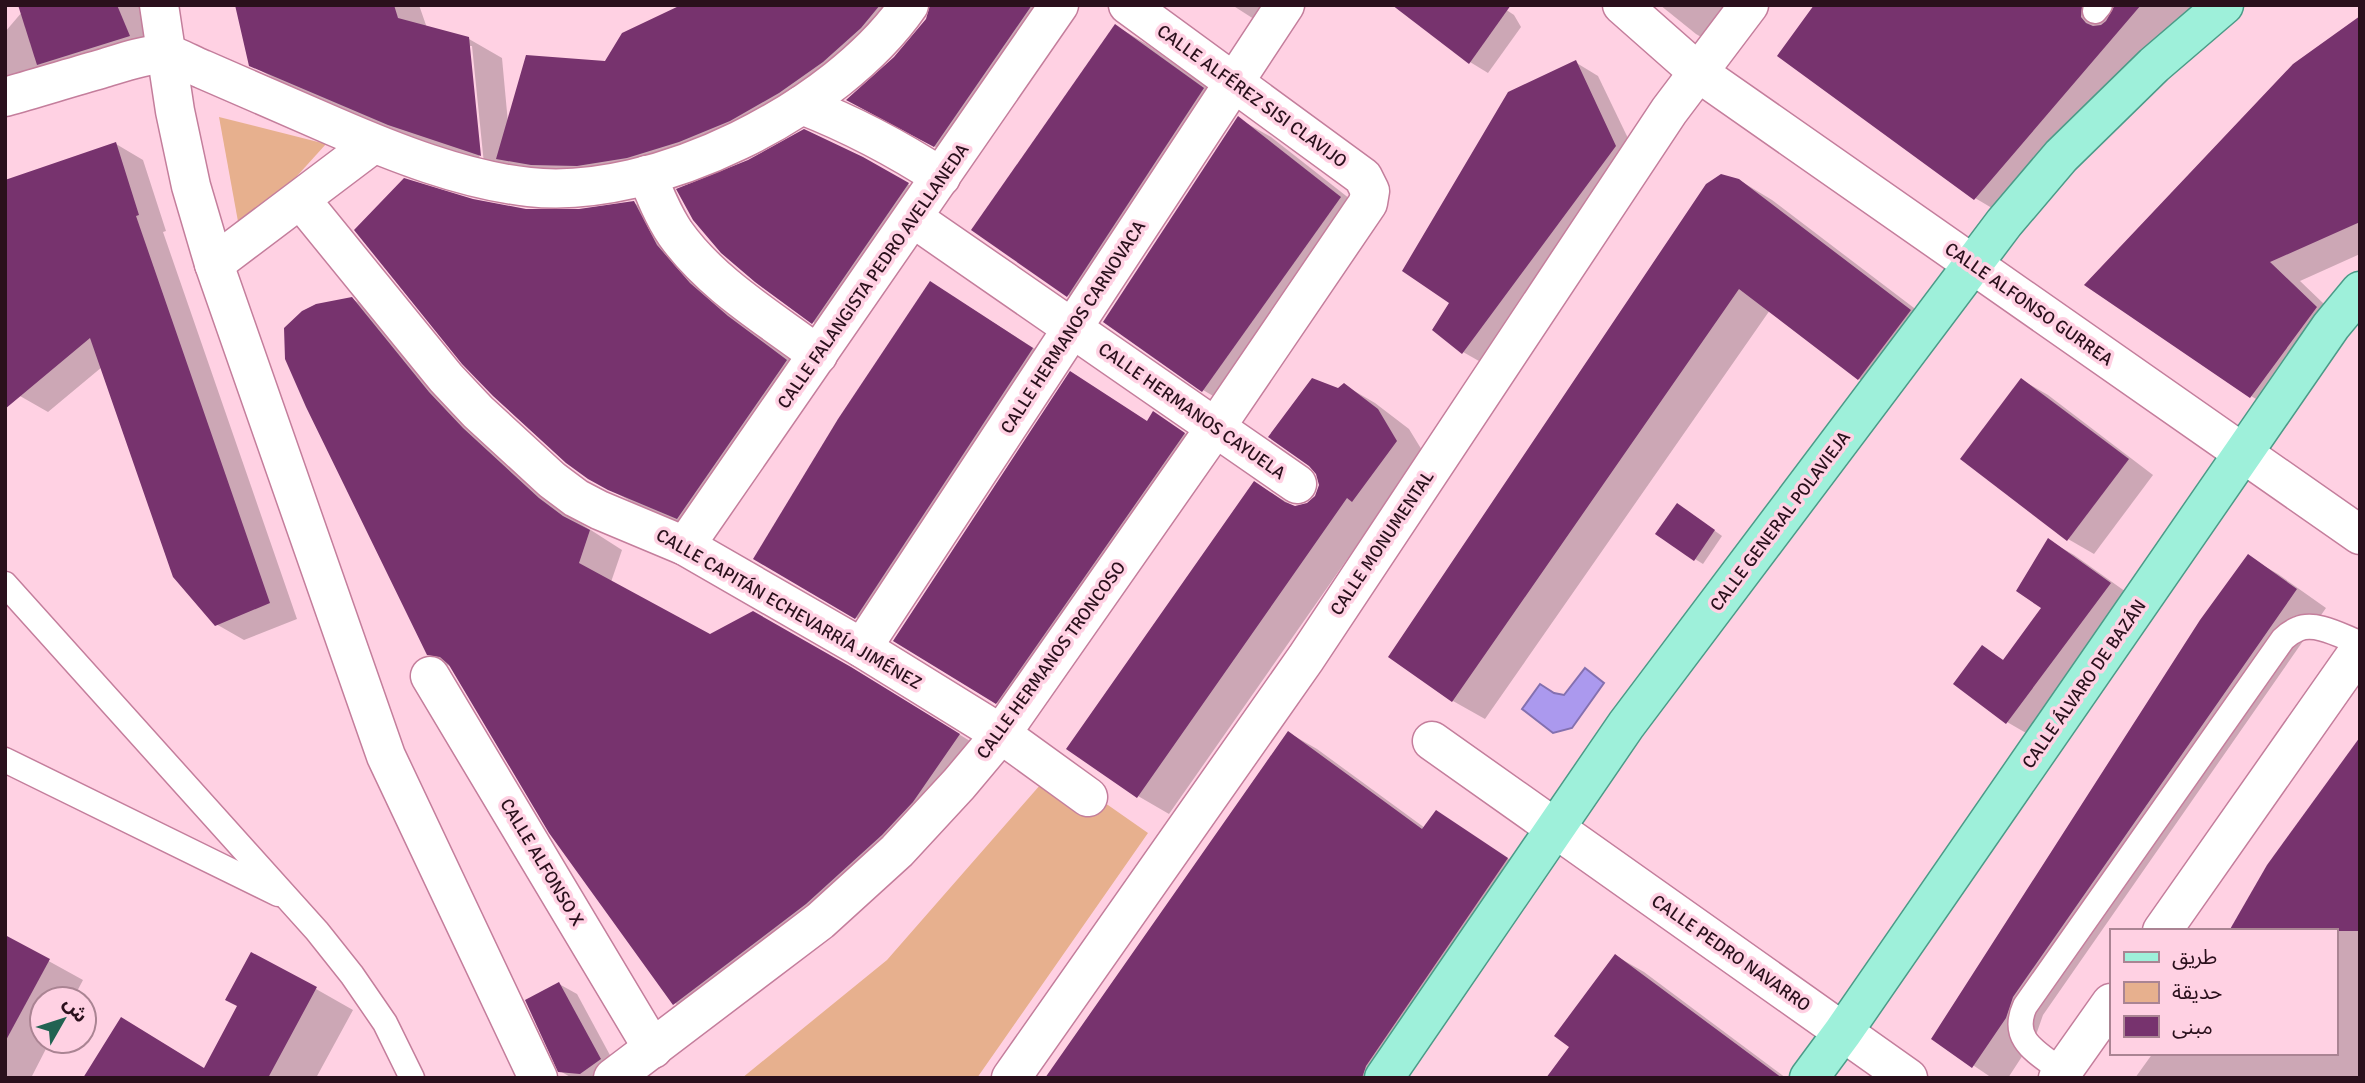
<svg xmlns="http://www.w3.org/2000/svg" width="2365" height="1083" font-family="Signika,'Noto Sans Arabic',sans-serif">
  <style>
    .green { fill: #e7b08e }
    .water { fill: #ab99ee; stroke: #8470af; stroke-width: 2 }
    .shadow { fill: #0003 }
    .building { fill: #77336e }
    .lines { fill: none; stroke-linecap: round; stroke-linejoin: round }
    .lane-casing { stroke: #c47e9c; stroke-width: 27 }
    .street-casing { stroke: #c47e9c; stroke-width: 41 }
    .primary-casing { stroke: #4b9b88; stroke-width: 41 }
    .lane { stroke: #fff; stroke-width: 24 }
    .street { stroke: #fff; stroke-width: 38 }
    .primary { stroke: #9ef0da; stroke-width: 38 }
    .labels { text-anchor: middle; stroke-width: 7; stroke-linejoin: round; paint-order: stroke }
    .street-label { font-size: 18px; fill: #2a101c; stroke: #ffd1e3 }
  </style>
  <rect width="100%" height="100%" fill="#ffd1e3"/>
  <g class="green">
    <polygon points="219,117 326,144 241,238"/>
    <polygon points="1055,768 1148,833 977,1078 742,1078 887,960"/>
  </g>
  <polygon class="water" points="1585,668 1604,683 1572,728 1553,733 1522,709 1540,684 1554,693 1564,695"/>
  <g class="shadow">
    <polygon points="28,5 139,5 159,53 5,78 5,32"/>
    <polygon points="237,5 419,5 427,28 469,39 502,58 508,123 606,63 685,5 928,5 762,138 610,183 484,164 472,46 468,46 480,162 422,143 284,84 251,65"/>
    <polygon points="932,5 1078,5 966,163 879,117 893,61 928,19"/>
    <polygon points="1232,5 1267,5 1257,21"/>
    <polygon points="1395,5 1499,5 1514,15 1521,27 1488,73 1470,62"/>
    <polygon points="1660,5 1762,5 1728,53 1696,34"/>
    <polygon points="1816,5 2224,5 2007,217 1975,198"/>
    <polygon points="2360,19 2360,254 2300,281 2348,327 2283,415 2251,396 2087,284"/>
    <polygon points="1116,26 1148,45 1236,108 1100,314 1068,295"/>
    <polygon points="1575,62 1598,76 1638,159 1486,365 1463,352 1451,303"/>
    <polygon points="1239,119 1271,137 1373,217 1235,409 1203,390"/>
    <polygon points="116,144 143,160 166,231 163,232 297,619 244,640 216,624 102,367 48,412 20,396"/>
    <polygon points="862,158 941,203 846,341 813,322"/>
    <polygon points="1739,180 1772,200 1943,330 1892,397 1859,379 1770,310 1485,719 1453,701 1390,657"/>
    <polygon points="473,201 526,210 579,211 634,203 667,222 761,337 819,380 710,536 643,508 589,478"/>
    <polygon points="931,283 1065,368 888,636 755,559"/>
    <polygon points="352,299 385,318 496,449 572,518 622,550 611,582 710,636 884,688 991,754 707,1022 675,1003 453,668 428,654"/>
    <polygon points="2022,380 2048,395 2153,475 2094,554 2068,539"/>
    <polygon points="1344,385 1375,403 1409,429 1428,460 1378,515 1169,814 1138,796 1254,483 1295,507 1308,505 1317,497 1339,390"/>
    <polygon points="1154,414 1216,453 1029,721 996,702"/>
    <polygon points="1686,510 1722,536 1703,564 1695,559"/>
    <polygon points="2048,540 2074,555 2136,599 2033,737 2007,722 1982,648 2005,661 2044,608"/>
    <polygon points="2248,557 2278,574 2326,608 2043,1015 2036,1035 2008,1078 1992,1078 1933,1038"/>
    <polygon points="1289,733 1317,749 1425,828 1436,812 1535,876 1397,1078 1047,1078"/>
    <polygon points="2360,740 2360,1078 2135,1078 2153,1053 2335,1053 2335,931"/>
    <polygon points="5,937 83,980 73,999 42,999 42,1041 50,1041 31,1078 5,1078"/>
    <polygon points="1616,956 1644,972 1786,1078 1548,1078 1572,1047"/>
    <polygon points="559,984 577,994 618,1070 606,1078 572,1078 560,1071"/>
    <polygon points="316,989 353,1010 316,1078 85,1078 205,1069"/>
  </g>
  <g class="building">
    <polygon points="18,5 117,5 130,36 37,65"/>
    <polygon points="235,5 394,5 398,18 469,37 481,156 388,125 249,66"/>
    <polygon points="681,5 880,5 861,28 823,62 779,93 730,121 679,142 627,158 577,166 531,165 496,159 526,55 605,61 622,33"/>
    <polygon points="930,5 1032,5 934,147 846,100 894,57 926,19"/>
    <polygon points="1392,5 1511,5 1469,64"/>
    <polygon points="1814,5 2082,5 2081,17 2086,23 2093,26 2101,25 2106,21 2115,5 2141,5 1974,200 1777,56"/>
    <polygon points="2360,16 2360,222 2270,262 2317,307 2250,398 2084,285 2293,64"/>
    <polygon points="1115,24 1204,88 1067,297 971,230"/>
    <polygon points="1576,60 1616,146 1462,354 1432,330 1449,303 1402,271 1508,92"/>
    <polygon points="1238,116 1341,197 1202,392 1103,322"/>
    <polygon points="804,129 863,157 909,183 812,324 755,282 721,253 693,220 676,189 748,160"/>
    <polygon points="116,142 139,215 136,216 270,603 215,626 173,577 90,338 5,409 5,180"/>
    <polygon points="1721,174 1739,179 1911,310 1858,380 1739,289 1452,702 1388,657 1706,184"/>
    <polygon points="404,178 473,199 526,209 579,209 634,201 657,245 690,283 728,316 787,360 677,519 608,490 588,479 566,463 493,396 462,364 354,230"/>
    <polygon points="930,281 1033,348 855,619 753,559 838,419"/>
    <polygon points="352,297 429,392 463,428 539,498 563,516 590,530 579,563 710,634 753,611 851,667 960,734 913,802 882,835 806,904 673,1005 549,833 449,665 440,657 427,655 306,407 285,359 284,328 302,311 316,304"/>
    <polygon points="1070,371 1147,421 1153,411 1185,433 996,704 893,641"/>
    <polygon points="1312,378 1338,388 1344,383 1378,409 1397,441 1352,502 1347,498 1137,798 1066,749 1254,481 1285,502 1295,506 1307,503 1315,496 1319,485 1316,474 1309,466 1268,437"/>
    <polygon points="2021,378 2129,459 2067,541 1960,459"/>
    <polygon points="1677,503 1715,530 1694,561 1655,534"/>
    <polygon points="2048,538 2111,583 2006,724 1953,684 1982,645 2003,660 2041,608 2016,591"/>
    <polygon points="2248,554 2297,589 2013,997 2006,1018 1972,1068 1931,1039 2200,620"/>
    <polygon points="1288,731 1422,829 1436,810 1508,858 1366,1066 1362,1078 1045,1078"/>
    <polygon points="2360,737 2360,931 2229,931 2267,865"/>
    <polygon points="5,935 50,959 5,1042"/>
    <polygon points="251,952 317,987 268,1078 83,1078 121,1017 204,1068 237,1006 225,1000"/>
    <polygon points="1615,954 1782,1078 1546,1078 1569,1047 1554,1036"/>
    <polygon points="559,982 601,1059 580,1074 558,1072 525,1000"/>
  </g>
  <g class="lines">
    <g class="lane-casing">
      <g id="lane">
        <polyline points="2095,11 2100,5"/>
        <polyline points="5,584 317,931 352,975 385,1023 412,1078"/>
        <polyline points="5,760 278,894"/>
        <path d="M2063,1072C2039,1053 2009,1041 2025,1006L2283,639C2287,635 2293,631 2298,629C2316,621 2343,637 2360,643"/>
      </g>
    </g>
    <g class="street-casing">
      <g id="street">
        <polyline points="159,5 175,111 191,186 214,264 386,756 538,1078"/>
        <polyline points="1622,5 1699,73 2360,535"/>
        <path d="M5,97C37,88 69,78 101,69C121,63 143,55 163,54C174,54 191,65 202,69C245,88 289,107 333,126C393,152 463,180 529,187C656,201 837,109 909,5"/>
        <path d="M802,105C853,125 895,147 941,177"/>
        <path d="M647,175C655,195 663,215 675,233C711,284 769,318 818,355"/>
        <polyline points="301,200 446,378 478,412 552,480 576,498 599,510 685,546 862,648 1001,734 1088,797"/>
        <polyline points="913,218 1297,484"/>
        <polyline points="214,264 373,144"/>
        <polyline points="685,546 1059,5"/>
        <polyline points="862,648 1285,5"/>
        <polyline points="430,676 653,1049"/>
        <polyline points="1432,741 1908,1078"/>
        <polyline points="2162,931 2360,649"/>
        <polyline points="613,1078 820,921 897,851 959,784 1001,734 1215,428 1368,203 1370,191 1363,177 1128,5"/>
        <polyline points="1011,1078 1306,658 1669,111 1749,5"/>
        <polyline points="2058,1078 2111,1003"/>
      </g>
    </g>
    <g class="primary-casing">
      <g id="primary">
        <polyline points="1384,1078 1626,725 2004,223 2061,156 2154,65 2224,5"/>
        <polyline points="1809,1078 1843,1032 2331,326 2360,291"/>
      </g>
    </g>
    <use href="#lane" class="lane"/>
    <use href="#street" class="street"/>
    <use href="#primary" class="primary"/>
  </g>
  <g class="labels">
    <g class="street-label">
      <text transform="translate(1252 96) rotate(36)" y="6">CALLE ALFÉREZ SISI CLAVIJO</text>
      <text transform="translate(873 276) rotate(-55)" y="6">CALLE FALANGISTA PEDRO AVELLANEDA</text>
      <text transform="translate(2029 304) rotate(35)" y="6">CALLE ALFONSO GURREA</text>
      <text transform="translate(1073 327) rotate(-57)" y="6">CALLE HERMANOS CARNOVACA</text>
      <text transform="translate(1192 411) rotate(35)" y="6">CALLE HERMANOS CAYUELA</text>
      <text transform="translate(1780 521) rotate(-53)" y="6">CALLE GENERAL POLAVIEJA</text>
      <text transform="translate(1382 543) rotate(-56)" y="6">CALLE MONUMENTAL</text>
      <text transform="translate(789 609) rotate(30)" y="6">CALLE CAPITÁN ECHEVARRÍA JIMÉNEZ</text>
      <text transform="translate(1051 660) rotate(-54)" y="6">CALLE HERMANOS TRONCOSO</text>
      <text transform="translate(2084 684) rotate(-55)" y="6">CALLE ÁLVARO DE BAZÁN</text>
      <text transform="translate(542 862) rotate(59)" y="6">CALLE ALFONSO X</text>
      <text transform="translate(1731 953) rotate(35)" y="6">CALLE PEDRO NAVARRO</text>
    </g>
  </g>
  <rect width="2365" height="1083" fill="none" stroke="#2a101c" stroke-width="14"/>
  <rect x="2110" y="929" width="228" height="126" fill="#ffd1e3" stroke="#aa8493" stroke-width="2"/>
  <rect x="2124" y="952" width="35" height="10" fill="#9ef0da" stroke="#aa8493" stroke-width="2"/>
  <text x="2172" y="964" font-size="21" fill="#2a101c">طريق</text>
  <rect x="2124" y="982" width="35" height="21" fill="#e7b08e" stroke="#aa8493" stroke-width="2"/>
  <text x="2172" y="999" font-size="21" fill="#2a101c">حديقة</text>
  <rect x="2124" y="1016" width="35" height="21" fill="#77336e" stroke="#aa8493" stroke-width="2"/>
  <text x="2172" y="1034" font-size="21" fill="#2a101c">مبنى</text>
  <g transform="translate(63 1020) rotate(51)"><circle r="33" fill="#ffd1e3" stroke="#aa8493" stroke-width="2"/>
  <path d="M0-5L12 26L0 18L-12 26Z" fill="#216352"/>
  <text y="-10" font-size="19" font-weight="bold" text-anchor="middle" fill="#2a101c">ش</text>
  </g>
</svg>
